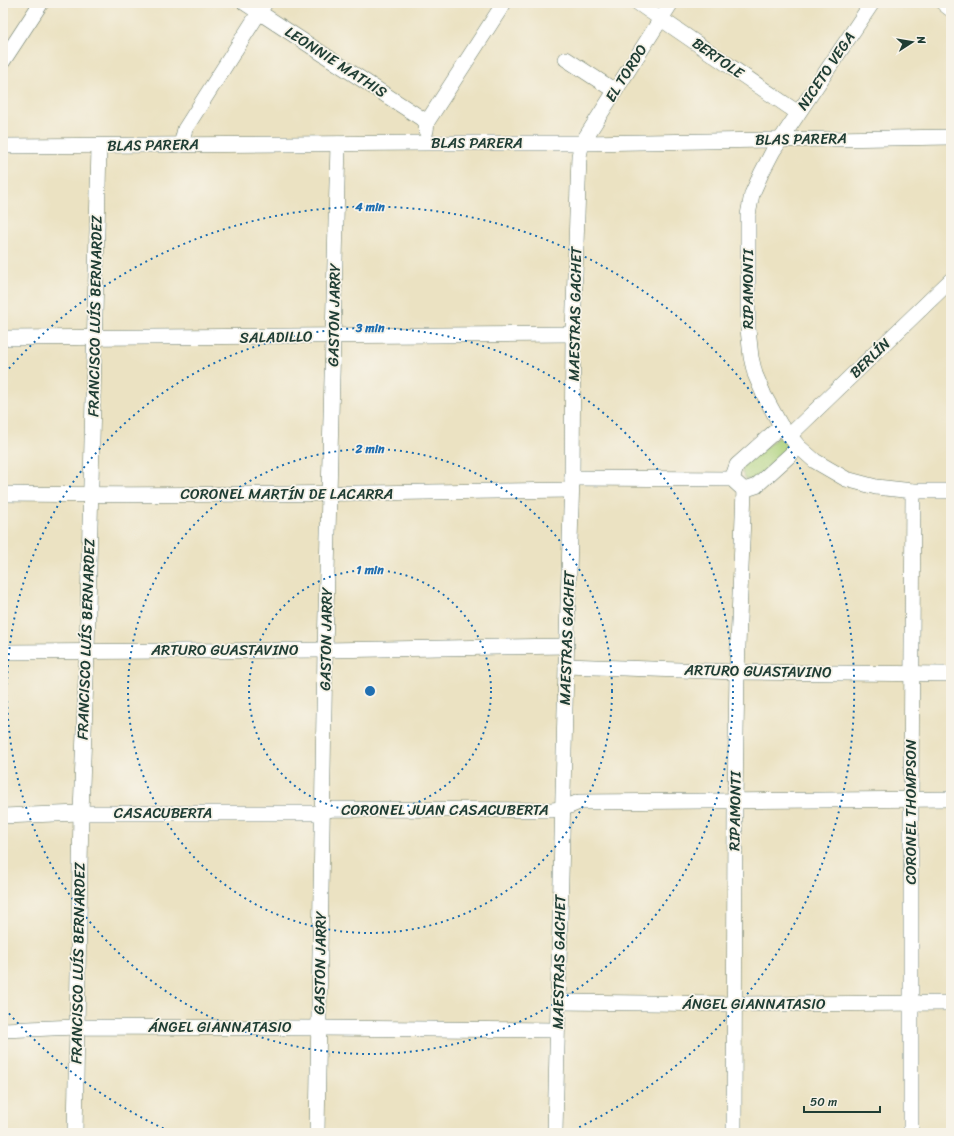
<svg xmlns="http://www.w3.org/2000/svg" width="954" height="1136" font-family="Sriracha,sans-serif">
  <style>
    .green { fill: #acd17a; stroke: #668757 }
    .lines { fill: none; stroke-linecap: round; stroke-linejoin: round }
    .minor-casing { stroke: #676; stroke-width: 16 }
    .major-casing { stroke: #676; stroke-width: 20 }
    .minor { stroke: #fff; stroke-width: 15 }
    .major { stroke: #fff; stroke-width: 19 }
    .ring { fill: none; stroke: #1f6fb2; stroke-width: 2; stroke-dasharray: 2 4 }
    .labels { text-anchor: middle; stroke-width: 3.5; stroke-linejoin: round; paint-order: stroke }
    .street-label { font-size: 15px; fill: #1f3d34; stroke: #f7f3e8 }
    .centre { fill: #1f6fb2; stroke: #f7f3e8; stroke-width: 2 }
    .ring-label { font-size: 12px; text-anchor: middle; font-weight: bold; fill: #1f6fb2; stroke: #f7f3e8; stroke-width: 3.5; stroke-linejoin: round; paint-order: stroke }
  </style>
  <rect width="100%" height="100%" fill="#f7f3e8"/>
  <filter id="ink" filterUnits="userSpaceOnUse"><feTurbulence type="fractalNoise" baseFrequency=".025" numOctaves="2"/><feDisplacementMap in="SourceGraphic" scale="8" xChannelSelector="R" yChannelSelector="G"/><feConvolveMatrix kernelMatrix="1 2 1 2 8 2 1 2 1" color-interpolation-filters="sRGB"/></filter>
  <filter id="wash" filterUnits="userSpaceOnUse"><feTurbulence type="fractalNoise" baseFrequency=".012" numOctaves="4" result="noise"/><feDisplacementMap in="SourceGraphic" scale="16" xChannelSelector="R" yChannelSelector="G"/><feGaussianBlur stdDeviation="0.9" result="paint"/><feColorMatrix in="noise" values="0 0 0 0 0 0 0 0 0 0 0 0 0 0 0 0 0 1.4 0 .05"/><feComposite in="paint" operator="in"/></filter>
  <g filter="url(#wash)">
    <rect width="100%" height="100%" fill="#ebe2c2"/>
    <polygon class="green" points="781,435 789,446 757,478 750,480 746,479 742,473 743,465"/>
  </g>
  <g filter="url(#ink)">
    <g class="lines">
      <g class="minor-casing">
        <g id="minor">
          <polyline points="245,3 427,122"/>
          <polyline points="638,3 798,113"/>
          <polyline points="872,3 773,151 761,174 752,194 748,215 748,329 751,357 755,374 764,395 781,426 799,447 815,461 846,479 876,487 913,491 951,491"/>
          <polyline points="566,59 615,91"/>
          <polyline points="3,61 41,3"/>
          <polyline points="426,131 427,122 504,3"/>
          <polyline points="181,145 185,129 265,3"/>
          <polyline points="3,146 426,143 582,143 951,137"/>
          <polyline points="3,338 573,334"/>
          <polyline points="789,436 951,280"/>
          <polyline points="572,478 732,479 744,490"/>
          <polyline points="732,479 737,465 781,426"/>
          <polyline points="744,490 756,486 799,447"/>
          <path d="M3,494C192,496 382,493 571,490"/>
          <polyline points="3,652 325,650 567,646"/>
          <polyline points="566,666 737,672 951,674"/>
          <polyline points="3,816 81,813 315,813 333,809 551,810 562,809 579,802 951,799"/>
          <polyline points="558,1002 733,1004 951,1003"/>
          <polyline points="3,1030 77,1027 318,1028 557,1030"/>
          <polyline points="75,1133 81,813 87,651 99,146"/>
          <polyline points="317,1133 325,650 338,144"/>
          <polyline points="555,1133 566,666 572,478 573,334 579,156 582,143 671,3"/>
          <polyline points="734,1133 735,800 737,672 744,490"/>
          <polyline points="911,1133 911,798 913,491"/>
        </g>
      </g>
      <g class="major-casing">
        <polyline id="major" points="946,3 951,7"/>
      </g>
      <use href="#minor" class="minor"/>
      <use href="#major" class="major"/>
    </g>
  </g>
  <g class="ring">
    <circle cx="370" cy="691" r="121"/>
    <circle cx="370" cy="691" r="242"/>
    <circle cx="370" cy="691" r="363"/>
    <path d="M169 1131A484 484 0 0 1 5 1009M5 373A484 484 0 1 1 571 1131"/>
  </g>
  <g class="labels">
    <g class="street-label">
      <text transform="translate(718 58) rotate(35)" y="5">BERTOLE</text>
      <text transform="translate(336 62) rotate(33)" y="5">LEONNIE MATHIS</text>
      <text transform="translate(826 71) rotate(-56)" y="5">NICETO VEGA</text>
      <text transform="translate(626 73) rotate(-58)" y="5">EL TORDO</text>
      <text transform="translate(801 139) rotate(-1)" y="5">BLAS PARERA</text>
      <text x="477" y="148">BLAS PARERA</text>
      <text transform="translate(153 145) rotate(-1)" y="5">BLAS PARERA</text>
      <text transform="translate(748 289) rotate(-90)" y="5">RIPAMONTI</text>
      <text transform="translate(575 314) rotate(-89)" y="5">MAESTRAS GACHET</text>
      <text transform="translate(334 315) rotate(-89)" y="5">GASTON JARRY</text>
      <text transform="translate(95 316) rotate(-89)" y="5">FRANCISCO LUÍS BERNARDEZ</text>
      <text transform="translate(276 337) rotate(-1)" y="5">SALADILLO</text>
      <text transform="translate(870 358) rotate(-44)" y="5">BERLÍN</text>
      <text x="287" y="499">CORONEL MARTÍN DE LACARRA</text>
      <text transform="translate(567 638) rotate(-88)" y="5">MAESTRAS GACHET</text>
      <text transform="translate(86 639) rotate(-88)" y="5">FRANCISCO LUÍS BERNARDEZ</text>
      <text transform="translate(326 639) rotate(-89)" y="5">GASTON JARRY</text>
      <text x="225" y="655">ARTURO GUASTAVINO</text>
      <text transform="translate(758 671) rotate(1)" y="5">ARTURO GUASTAVINO</text>
      <text x="445" y="815">CORONEL JUAN CASACUBERTA</text>
      <text transform="translate(735 811) rotate(-89)" y="5">RIPAMONTI</text>
      <text transform="translate(911 812) rotate(-90)" y="5">CORONEL THOMPSON</text>
      <text x="163" y="818">CASACUBERTA</text>
      <text transform="translate(559 962) rotate(-89)" y="5">MAESTRAS GACHET</text>
      <text transform="translate(78 963) rotate(-89)" y="5">FRANCISCO LUÍS BERNARDEZ</text>
      <text transform="translate(320 963) rotate(-89)" y="5">GASTON JARRY</text>
      <text x="754" y="1009">ÁNGEL GIANNATASIO</text>
      <text x="220" y="1032">ÁNGEL GIANNATASIO</text>
    </g>
  </g>
  <circle cx="370" cy="691" r="6" class="centre"/>
  <g class="ring-label">
    <text x="370" y="211">4 min</text>
    <text x="370" y="332">3 min</text>
    <text x="370" y="453">2 min</text>
    <text x="370" y="574">1 min</text>
  </g>
  <rect width="954" height="1136" fill="none" stroke="#f7f3e8" stroke-width="16"/>
  <g transform="translate(912 42) rotate(78)" stroke="#f7f3e8" stroke-width="3" paint-order="stroke">
  <path d="M0-3L7 15L0 10L-7 15Z" fill="#1f3d34"/>
  <text y="-6" font-size="11" font-weight="bold" text-anchor="middle" fill="#1f3d34">N</text>
  </g>
  <path d="M804 1106v6h76v-6" fill="none" stroke="#1f3d34" stroke-width="2"/>
  <text x="810" y="1106" font-size="12" fill="#1f3d34" stroke="#f7f3e8" stroke-width="3" paint-order="stroke">50 m</text>
</svg>
